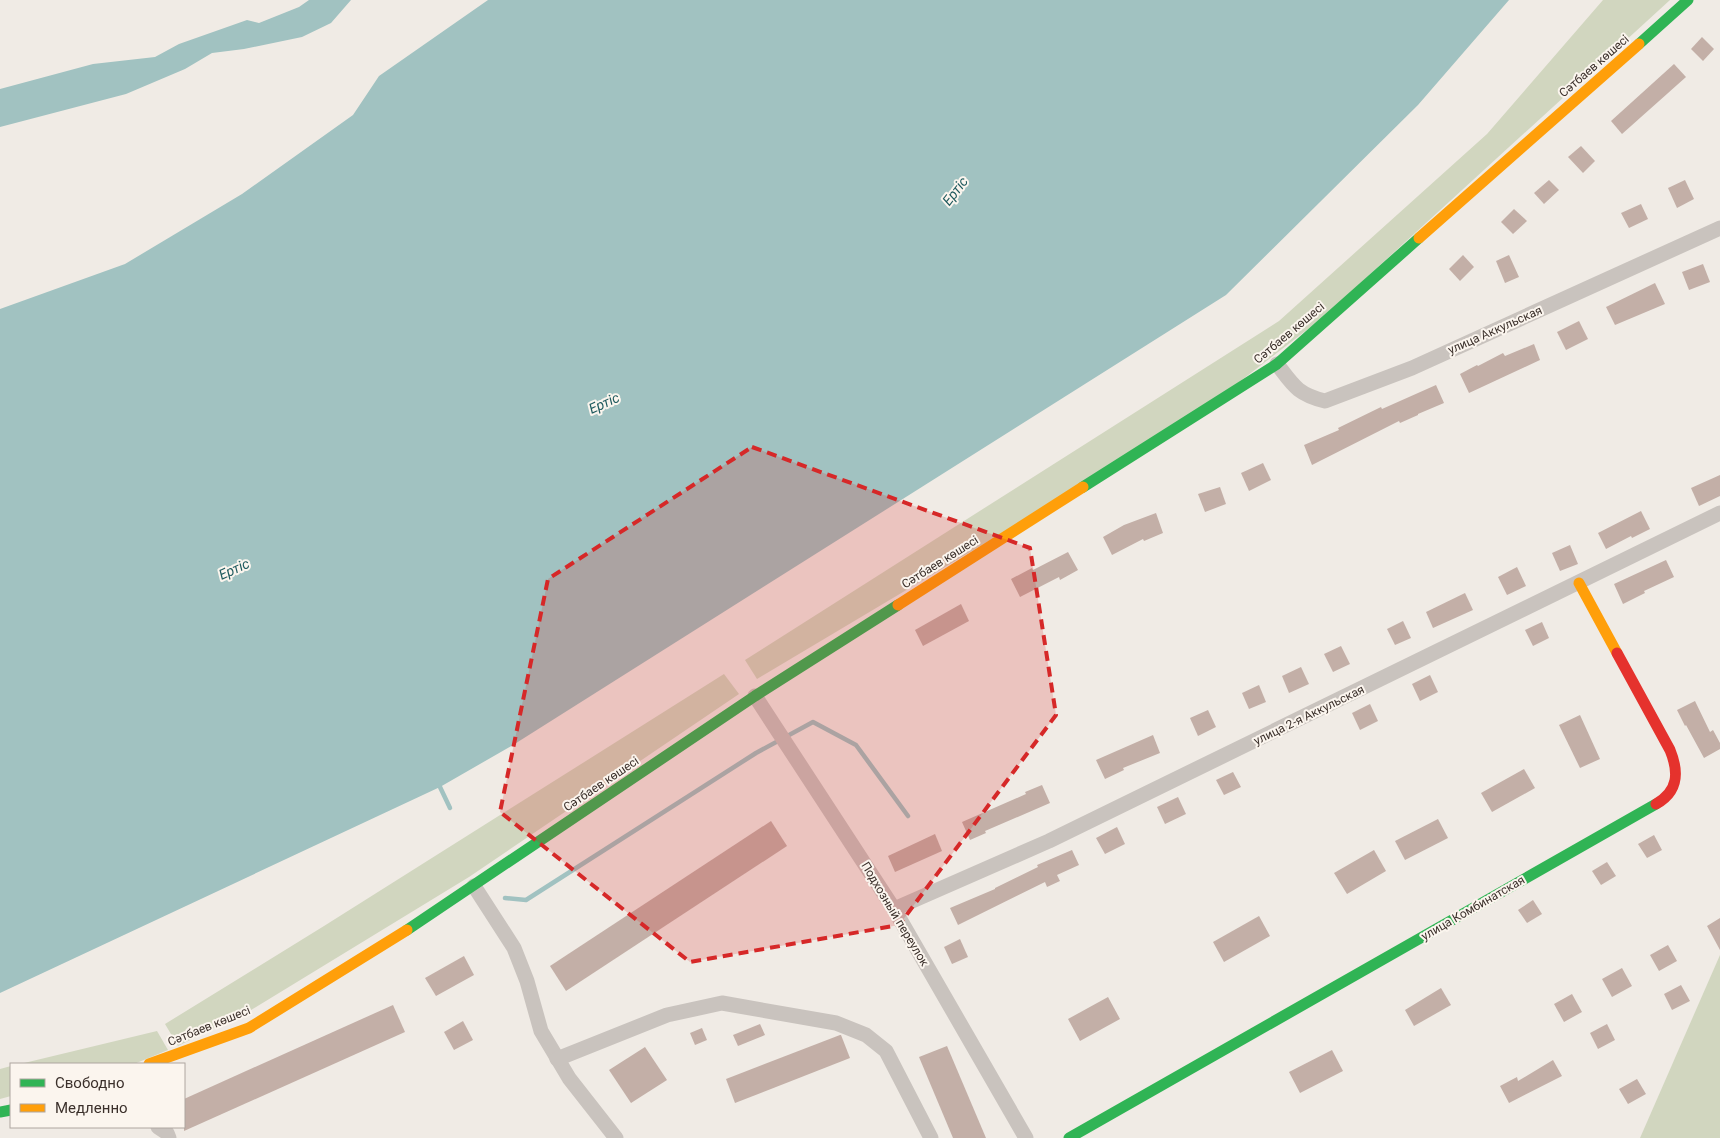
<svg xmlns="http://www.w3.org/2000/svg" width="1720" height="1138" font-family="Roboto,sans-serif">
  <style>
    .green { fill: #d1d6bf }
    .water { fill: #a1c2c1 }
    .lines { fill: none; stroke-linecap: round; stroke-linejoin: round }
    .stream { stroke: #a1c2c1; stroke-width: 4.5 }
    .building { fill: #c3afa7 }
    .street { stroke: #c9c3be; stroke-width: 15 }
    .fast { stroke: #30b455; stroke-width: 11 }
    .slow { stroke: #ff9f0a; stroke-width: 11 }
    .jam { stroke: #e5322d; stroke-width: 11 }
    .marked { fill: #d62828; fill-opacity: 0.2; stroke: #d62828; stroke-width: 4; stroke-dasharray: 10 6; stroke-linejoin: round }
    .labels { text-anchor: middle; stroke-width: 4; stroke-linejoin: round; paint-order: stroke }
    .street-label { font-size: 12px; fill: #3b302b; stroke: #fbf5ee }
    .water-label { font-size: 14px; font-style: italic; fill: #1f5a5e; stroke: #fbf5ee }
  </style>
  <rect width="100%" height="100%" fill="#f0ebe5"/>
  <g class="green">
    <polygon points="1603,0 1670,0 1321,319 1183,425 757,679 745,660 1279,321 1487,134"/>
    <polygon points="724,674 739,694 469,877 251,1010 178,1046 165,1024 324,926"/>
    <polygon points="1720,955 1720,1138 1640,1138"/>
    <polygon points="157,1031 168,1050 134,1064 20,1064"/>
    <polygon points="11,1066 11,1096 0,1099 0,1069"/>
  </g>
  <g class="water">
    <polygon points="309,0 351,0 331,23 302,37 244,49 212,53 185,69 126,94 0,127 0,89 93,64 155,57 179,44 247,20 259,23 299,7"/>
    <polygon points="488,0 1509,0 1418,105 1226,295 513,745 440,787 0,993 0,309 125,264 242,194 353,115 379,76"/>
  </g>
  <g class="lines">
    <g class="stream">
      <polyline points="440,787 450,808"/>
      <polyline points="505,898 526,900 756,753 813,722 856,745 908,816"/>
    </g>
  </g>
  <g class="building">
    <polygon points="1702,37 1714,49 1703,61 1691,49"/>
    <polygon points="1674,64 1686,77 1622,134 1611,121"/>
    <polygon points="1581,146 1595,161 1583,173 1568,157"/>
    <polygon points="1549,180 1559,190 1544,204 1534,193"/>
    <polygon points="1685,180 1694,199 1677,208 1668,188"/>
    <polygon points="1641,204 1648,219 1629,228 1621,213"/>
    <polygon points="1514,209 1527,221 1513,234 1501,222"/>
    <polygon points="1463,255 1474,267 1460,281 1449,269"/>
    <polygon points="1509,255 1519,277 1505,283 1496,261"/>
    <polygon points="1703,264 1710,282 1689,290 1682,272"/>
    <polygon points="1655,283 1665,304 1615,325 1606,307"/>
    <polygon points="1579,321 1588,339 1566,350 1557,332"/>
    <polygon points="1534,344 1540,360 1469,393 1460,374 1477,365 1478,366 1503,353 1505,356"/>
    <polygon points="1436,385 1444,403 1418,414 1418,415 1400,423 1399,421 1312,465 1304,445 1339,430 1338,428 1381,407 1382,409"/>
    <polygon points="1263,463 1271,480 1249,491 1241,473"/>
    <polygon points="1720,475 1720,496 1699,506 1691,488"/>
    <polygon points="1220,487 1226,504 1205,512 1198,494"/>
    <polygon points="1641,511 1650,529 1632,538 1631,536 1606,549 1598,533"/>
    <polygon points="1156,513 1163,533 1144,541 1143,539 1112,555 1103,537 1124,525"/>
    <polygon points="1570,545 1578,564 1560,571 1552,553"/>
    <polygon points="1068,552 1078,570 1060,580 1059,577 1020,597 1011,579 1032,568 1033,570"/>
    <polygon points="1666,560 1674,577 1644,591 1645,593 1623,604 1614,584"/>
    <polygon points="1517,567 1526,586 1507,595 1498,577"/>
    <polygon points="1465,593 1473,610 1433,628 1426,612"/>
    <polygon points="961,604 969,621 923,646 915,630"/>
    <polygon points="1403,621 1411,638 1395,645 1387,629"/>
    <polygon points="1542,622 1549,638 1533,646 1525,630"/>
    <polygon points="1341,646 1350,664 1333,672 1324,654"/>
    <polygon points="1301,667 1309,684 1289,693 1282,676"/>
    <polygon points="1430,675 1438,692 1420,701 1412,684"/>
    <polygon points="1259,685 1266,702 1249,709 1242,693"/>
    <polygon points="1695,701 1710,732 1713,730 1720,743 1720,749 1704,758 1686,725 1685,726 1677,710"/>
    <polygon points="1370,704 1378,721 1360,730 1352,713"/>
    <polygon points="1208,710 1216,727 1198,736 1190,718"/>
    <polygon points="1580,715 1600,759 1580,768 1559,725"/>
    <polygon points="1153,735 1160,753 1123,768 1124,770 1105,779 1096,760"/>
    <polygon points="1524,769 1535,788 1492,812 1481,793"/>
    <polygon points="1233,772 1241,787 1224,795 1216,780"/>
    <polygon points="1042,785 1050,803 985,831 986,833 970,840 962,822 1026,794 1025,792"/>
    <polygon points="1178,797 1186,814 1165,824 1157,807"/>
    <polygon points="1438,819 1448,838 1405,860 1395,841"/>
    <polygon points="771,821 787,846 566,991 550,966"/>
    <polygon points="1117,827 1125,844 1105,854 1096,838"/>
    <polygon points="935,834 942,851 895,872 888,856"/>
    <polygon points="1654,835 1662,850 1647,858 1638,844"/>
    <polygon points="1072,850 1079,865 1057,875 1060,881 1047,887 1045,882 958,925 950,908 995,889 995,888 1038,867 1037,865"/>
    <polygon points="1374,850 1386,871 1347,894 1334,873"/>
    <polygon points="1607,862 1616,876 1601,885 1592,871"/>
    <polygon points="1533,900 1542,914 1527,923 1518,910"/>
    <polygon points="1259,916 1270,936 1224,962 1213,942"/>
    <polygon points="1720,918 1720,950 1707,926"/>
    <polygon points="960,939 968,957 952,964 944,947"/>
    <polygon points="1668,945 1677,961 1659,971 1650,955"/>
    <polygon points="464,956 474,975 436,996 425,978"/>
    <polygon points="1622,968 1632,986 1612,997 1602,979"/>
    <polygon points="1681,985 1690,1001 1672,1010 1664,994"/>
    <polygon points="1441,988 1451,1005 1414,1026 1405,1010"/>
    <polygon points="1572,994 1582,1012 1564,1022 1554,1004"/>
    <polygon points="1108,997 1120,1019 1080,1041 1068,1019"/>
    <polygon points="393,1005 405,1032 184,1131 184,1099"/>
    <polygon points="463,1021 473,1040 454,1050 444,1032"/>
    <polygon points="760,1024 765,1035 738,1046 733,1035"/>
    <polygon points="1607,1024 1615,1040 1598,1049 1590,1033"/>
    <polygon points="702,1028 707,1040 695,1045 690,1033"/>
    <polygon points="840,1035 841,1035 850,1058 735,1103 726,1079"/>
    <polygon points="947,1046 986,1138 953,1138 919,1057"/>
    <polygon points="645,1047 667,1080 631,1103 609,1070"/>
    <polygon points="1332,1050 1343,1071 1300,1093 1289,1072"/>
    <polygon points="1553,1060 1562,1076 1509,1103 1500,1086 1517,1077 1518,1081"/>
    <polygon points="1637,1079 1646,1094 1628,1104 1619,1089"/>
  </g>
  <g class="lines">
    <g class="street">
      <path d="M1277,364C1293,385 1297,394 1325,401L1412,368L1720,228"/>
      <polyline points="755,696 894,909 1026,1138"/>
      <polyline points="474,886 514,948 527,981 541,1031 569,1078 616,1138"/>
      <polyline points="894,909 1049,841 1720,513"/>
      <polyline points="557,1059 667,1015 722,1003 836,1023 866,1035 886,1051 931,1138"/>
      <polyline points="158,1127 167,1133 169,1138"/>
    </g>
    <g class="fast">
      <polyline points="1639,44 1688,0"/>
      <polyline points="1083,487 1277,364 1419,238"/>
      <polyline points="407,930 755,696 898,605"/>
      <polyline points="0,1112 11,1110"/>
      <polyline points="1069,1138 1656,804"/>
    </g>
    <g class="slow">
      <polyline points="1419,238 1639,44"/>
      <polyline points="1579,583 1617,653"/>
      <polyline points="898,605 1083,487"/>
      <polyline points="149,1064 249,1028 407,930"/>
    </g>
    <path class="jam" d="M1617,653L1670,750C1679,772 1679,791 1656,804"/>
  </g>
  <path class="marked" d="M752,447L1030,548L1056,715L899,925L690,962L500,812L548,579Z"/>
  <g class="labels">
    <g class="street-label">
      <text transform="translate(1594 66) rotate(-41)" y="4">Сәтбаев көшесі</text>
      <text transform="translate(1495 330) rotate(-24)" y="4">улица Аккульская</text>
      <text transform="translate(1289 333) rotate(-40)" y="4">Сәтбаев көшесі</text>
      <text transform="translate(940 562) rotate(-32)" y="4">Сәтбаев көшесі</text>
      <text transform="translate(1309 715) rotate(-26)" y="4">улица 2-я Аккульская</text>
      <text transform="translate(601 784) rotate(-34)" y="4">Сәтбаев көшесі</text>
      <text transform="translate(1473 908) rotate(-30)" y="4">улица Комбинатская</text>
      <text transform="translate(895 914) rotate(59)" y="4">Подхозный переулок</text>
      <text transform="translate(209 1026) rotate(-22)" y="4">Сәтбаев көшесі</text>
    </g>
    <g class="water-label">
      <text transform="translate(955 191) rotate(-52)" y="5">Ертіс</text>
      <text transform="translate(604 403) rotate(-24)" y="5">Ертіс</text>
      <text transform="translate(234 569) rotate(-24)" y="5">Ертіс</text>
    </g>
  </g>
  <rect x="10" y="1063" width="175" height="65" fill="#fbf5ee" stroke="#aea6a0"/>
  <rect x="20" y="1079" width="25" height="8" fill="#30b455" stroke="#aea6a0"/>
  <text x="55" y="1088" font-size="15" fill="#3b302b">Свободно</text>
  <rect x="20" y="1104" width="25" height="8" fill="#ff9f0a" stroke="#aea6a0"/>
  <text x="55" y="1113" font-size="15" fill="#3b302b">Медленно</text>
</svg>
